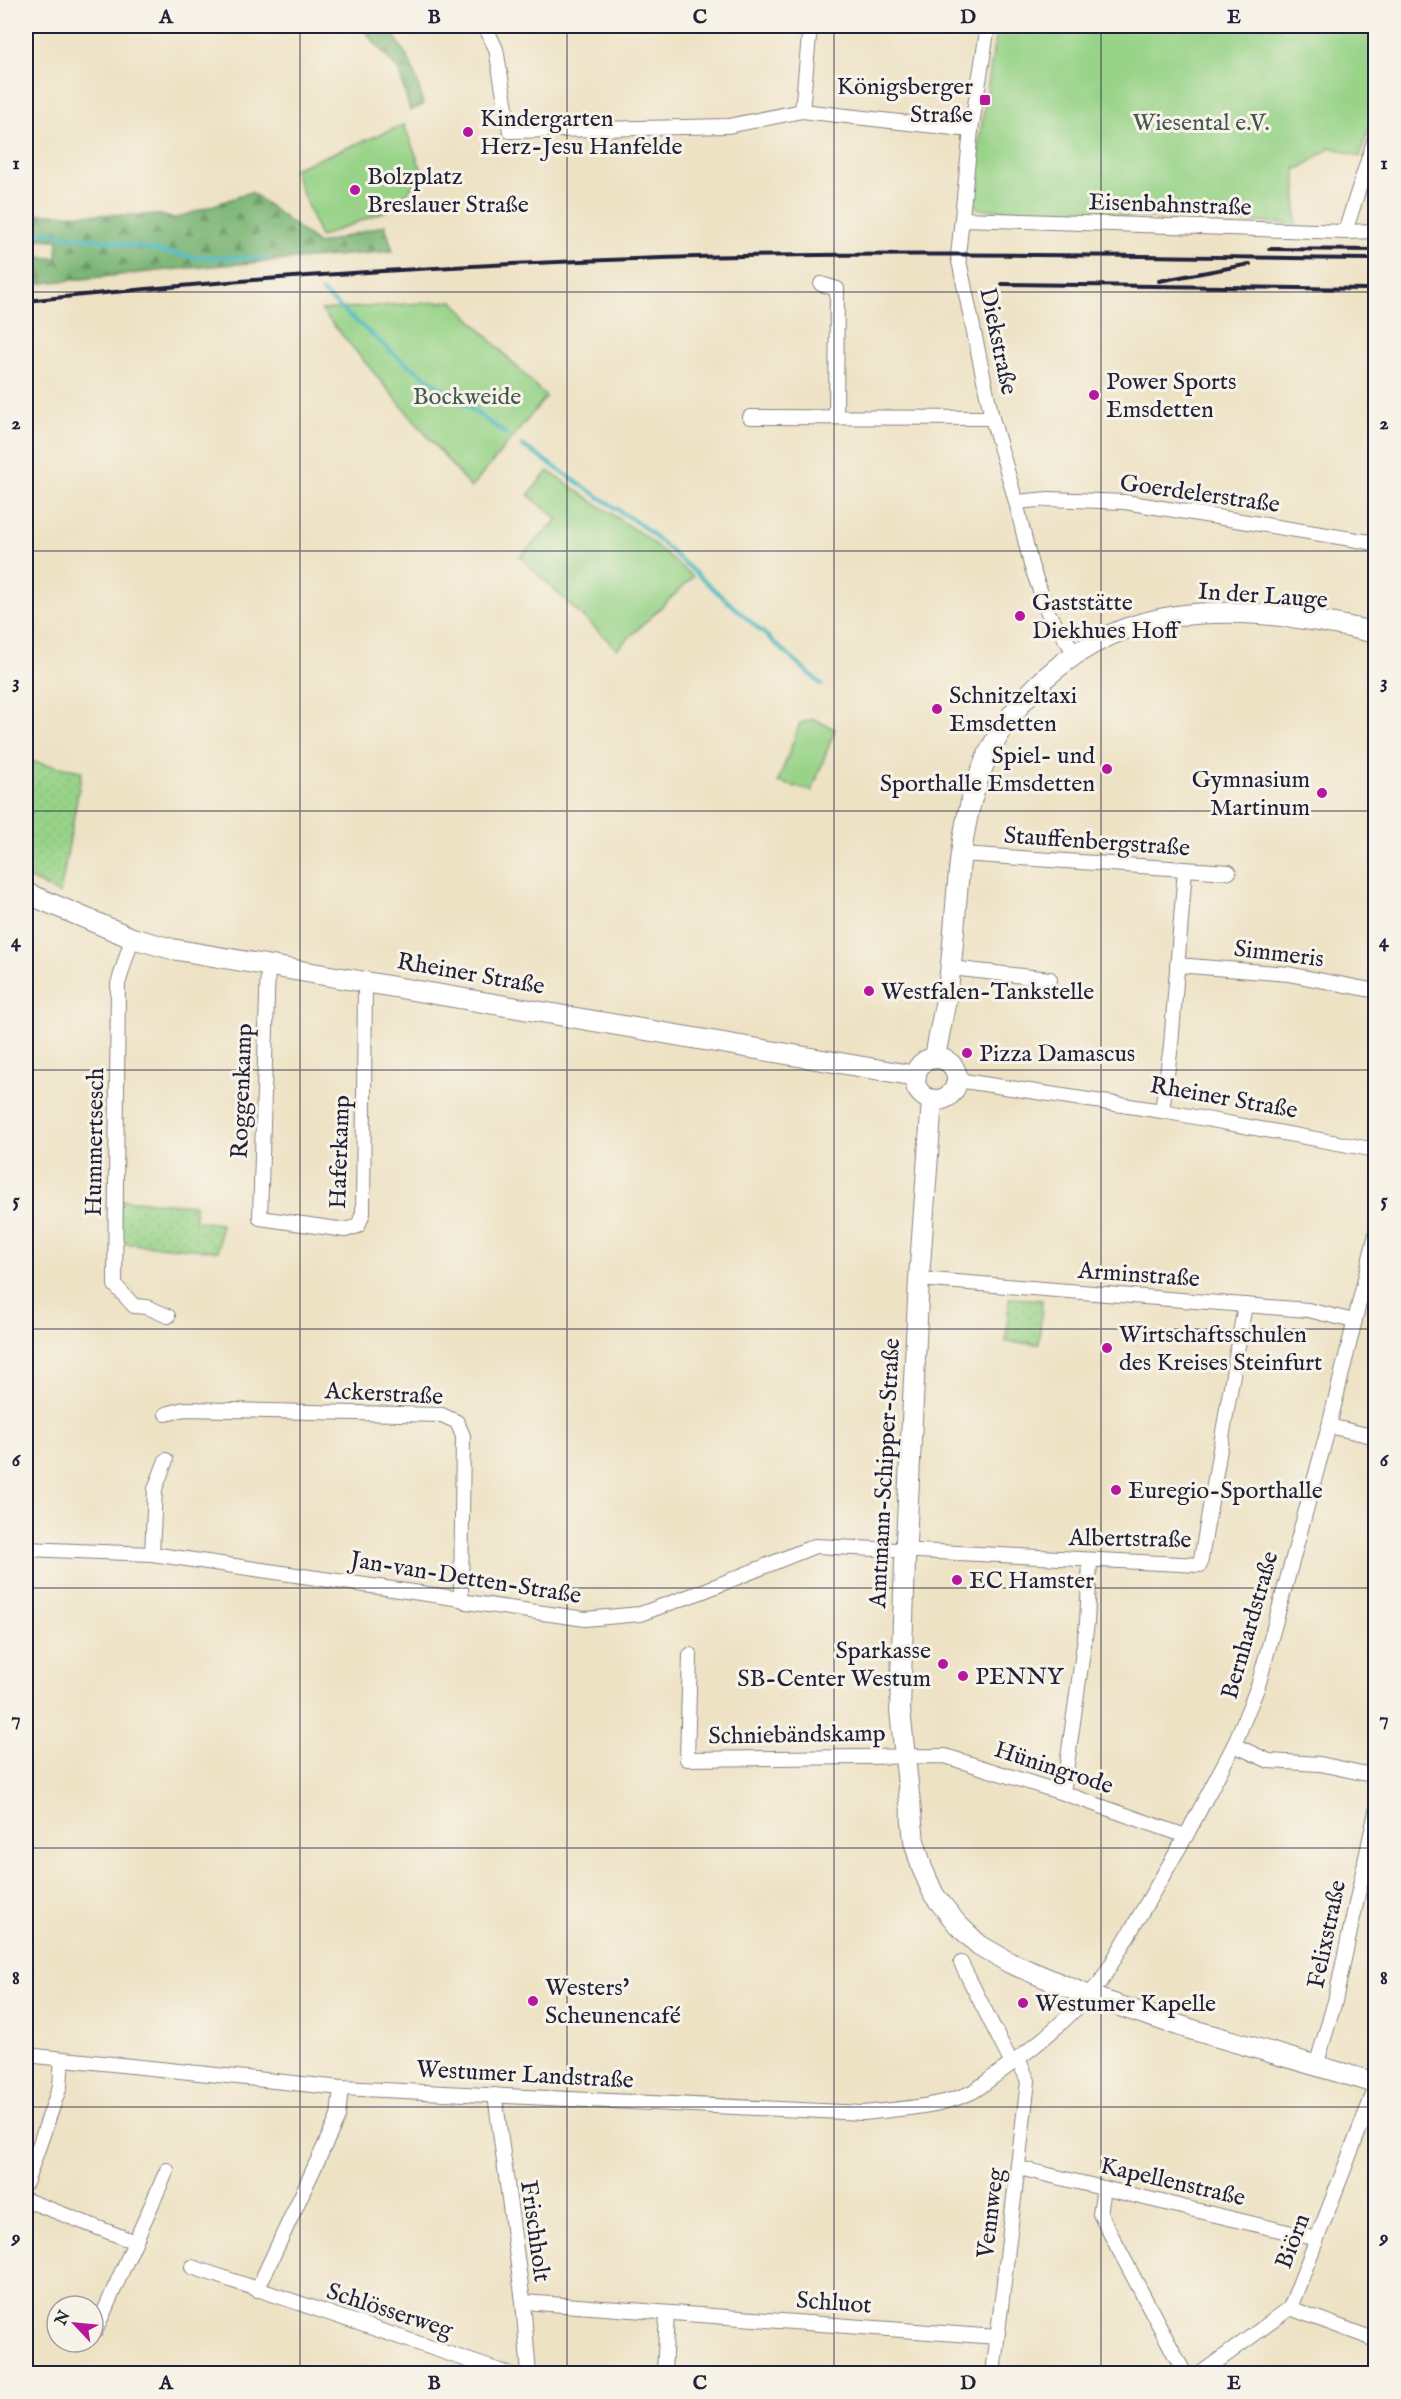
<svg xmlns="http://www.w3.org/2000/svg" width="1401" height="2399" font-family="'IM FELL English',serif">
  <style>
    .grass { fill: url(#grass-dots); stroke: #5d7a62; stroke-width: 1.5 }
    .forest { fill: url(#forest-firs); stroke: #4e6c58; stroke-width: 1.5 }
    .garden { fill: #98d388; stroke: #5d7a62; stroke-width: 1.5 }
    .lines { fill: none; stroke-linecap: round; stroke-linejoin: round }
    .stream { stroke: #4bbac2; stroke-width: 4 }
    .street-casing { stroke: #888280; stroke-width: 16 }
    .secondary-casing { stroke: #888280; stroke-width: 22 }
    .street { stroke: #fff; stroke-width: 14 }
    .secondary { stroke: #fff; stroke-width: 20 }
    .rail { stroke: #22223b; stroke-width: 4 }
    .grid { fill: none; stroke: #22223b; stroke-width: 1.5; stroke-opacity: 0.55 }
    .poi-dot { fill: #b5179e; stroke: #f7f3e8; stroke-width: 2 }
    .labels { text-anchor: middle; stroke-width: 6; stroke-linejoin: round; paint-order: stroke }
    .poi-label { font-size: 24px; fill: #22223b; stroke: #f7f3e8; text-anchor: start }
    .park-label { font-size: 24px; fill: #455752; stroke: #f7f3e8 }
    .street-label { font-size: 24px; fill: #22223b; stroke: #f7f3e8 }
    .neatline { fill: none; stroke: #22223b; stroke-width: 2 }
    .grid-label { font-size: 20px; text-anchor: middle; font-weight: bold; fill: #22223b }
  </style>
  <defs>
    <pattern id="grass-dots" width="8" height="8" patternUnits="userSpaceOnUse" patternTransform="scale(1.5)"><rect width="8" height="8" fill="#98d388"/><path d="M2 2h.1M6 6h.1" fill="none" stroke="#83b576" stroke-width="1.8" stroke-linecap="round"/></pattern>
    <pattern id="forest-firs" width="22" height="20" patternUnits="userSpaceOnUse" patternTransform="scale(1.5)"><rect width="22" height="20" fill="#7ab574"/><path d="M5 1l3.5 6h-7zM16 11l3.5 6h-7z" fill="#649360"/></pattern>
  </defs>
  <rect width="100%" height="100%" fill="#f7f3e8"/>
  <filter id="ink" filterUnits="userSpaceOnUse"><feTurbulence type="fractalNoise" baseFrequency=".0167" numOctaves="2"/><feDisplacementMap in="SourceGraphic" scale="12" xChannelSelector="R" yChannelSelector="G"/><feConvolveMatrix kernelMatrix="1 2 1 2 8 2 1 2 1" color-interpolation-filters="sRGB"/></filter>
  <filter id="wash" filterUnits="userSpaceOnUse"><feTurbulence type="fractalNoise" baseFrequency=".008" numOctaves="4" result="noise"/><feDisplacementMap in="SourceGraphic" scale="24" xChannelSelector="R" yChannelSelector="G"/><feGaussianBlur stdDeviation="1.35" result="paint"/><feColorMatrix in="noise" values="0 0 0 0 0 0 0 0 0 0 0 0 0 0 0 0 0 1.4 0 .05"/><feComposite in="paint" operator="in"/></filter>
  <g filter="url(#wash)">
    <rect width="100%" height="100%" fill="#eee2c4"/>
    <g class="grass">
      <polygon points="26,715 30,716 28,761 82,771 60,894 26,877"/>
      <polygon points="119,1200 195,1205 195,1221 221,1224 218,1251 119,1243"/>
      <polygon points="1009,1298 1042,1300 1039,1344 1006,1342"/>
    </g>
    <g class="forest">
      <path d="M360,26H386C406,49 418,75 423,105L410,111L399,71Z"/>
      <polygon points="251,192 319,244 385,225 393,251 167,270 26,285 26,257 57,258 58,240 26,238 26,214 160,215 174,219"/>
    </g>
    <g class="garden">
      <polygon points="997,26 1375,26 1375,107 1360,157 1331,147 1301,168 1296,168 1296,224 979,209 970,201"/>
      <polygon points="404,125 423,173 396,207 320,237 293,169"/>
      <polygon points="453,301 546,397 471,488 321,310"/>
      <polygon points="548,471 646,537 693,577 617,649 520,557 558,519 528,495"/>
      <polygon points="813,719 835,729 812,791 778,782 800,723"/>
    </g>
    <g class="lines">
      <g class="stream">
        <polyline points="26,230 114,242 191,257 266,258"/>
        <polyline points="321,291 399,358 506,434"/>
        <polyline points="522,445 645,528 822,685"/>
      </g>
    </g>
  </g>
  <g filter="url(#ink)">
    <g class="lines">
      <g class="street-casing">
        <g id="street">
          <polyline points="485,26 496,49 510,131 728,126 802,111 971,130"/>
          <polyline points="988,26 971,130 958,256 992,418 1016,502 1031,565 1048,613 1075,653"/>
          <polyline points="802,111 810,26"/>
          <polyline points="963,219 1345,232 1376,231"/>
          <polyline points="1345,232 1376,135"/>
          <polyline points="821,284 837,289 836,416"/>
          <polyline points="750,417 992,418"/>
          <polyline points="1016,502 1049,499 1125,502 1376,543"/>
          <polyline points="962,854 1229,872"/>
          <polyline points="132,938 118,984 115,1285 134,1306 147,1307 168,1316"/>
          <polyline points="1177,965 1288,974 1376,991"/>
          <polyline points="268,966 260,1218 345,1230 358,1226 363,1213 365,980"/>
          <polyline points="951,968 1050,979"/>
          <polyline points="957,1080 1162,1111 1376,1150"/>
          <polyline points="1162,1111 1171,1045 1185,869"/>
          <polyline points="919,1279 1308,1310 1354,1321"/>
          <polyline points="166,1414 184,1409 442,1415 457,1422 463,1436 461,1599"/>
          <polyline points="1329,1426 1376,1437"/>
          <polyline points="26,1549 152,1554 461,1599 467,1602 585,1619 640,1614 701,1592 815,1546 1200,1565 1245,1305"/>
          <polyline points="152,1554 155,1489 166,1460"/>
          <polyline points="690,1655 687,1759 945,1756 1063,1793 1186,1836"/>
          <polyline points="1234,1745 1269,1761 1320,1764 1376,1776"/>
          <polyline points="1063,1793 1087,1623 1090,1561"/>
          <polyline points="961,1963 1012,2064"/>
          <path d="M26,2055L341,2088L862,2113C897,2109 937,2108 970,2093C979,2089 988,2080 996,2075C1034,2048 1072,2017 1102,1980L1186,1836L1234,1745L1258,1686L1329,1426L1376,1234"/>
          <polyline points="1316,2066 1335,2001 1376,1811"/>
          <polyline points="495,2095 523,2302 529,2374"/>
          <polyline points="1019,2168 1317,2239"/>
          <polyline points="26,2183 60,2086 62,2059"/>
          <polyline points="1104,2188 1100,2214 1185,2374"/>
          <polyline points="26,2200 135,2242 167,2170"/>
          <polyline points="192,2267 509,2374"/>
          <polyline points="257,2290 338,2117 341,2088"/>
          <polyline points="523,2302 997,2337"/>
          <polyline points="1290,2308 1376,2340"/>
          <polyline points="95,2332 135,2242"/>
          <polyline points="664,2374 667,2313"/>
          <polyline points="993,2374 1028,2081 1018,2059"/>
          <polyline points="1200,2374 1290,2308 1376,2087"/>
        </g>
      </g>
      <g class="secondary-casing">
        <g id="secondary">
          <polyline points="26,893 132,938 172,949 916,1076"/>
          <path d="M935,1058C940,1027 948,996 951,964C957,909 957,851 972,798C999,701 1078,630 1177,616C1242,607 1313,618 1376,633"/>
          <circle cx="936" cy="1079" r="21"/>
          <polyline points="932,1100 919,1279 905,1562 900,1710 914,1841 922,1868 934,1895 958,1925 979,1945 1010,1963 1089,1996 1190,2029 1376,2083"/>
        </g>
      </g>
      <use href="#street" class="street"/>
      <use href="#secondary" class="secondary"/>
      <g class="rail">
        <polyline points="1269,249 1376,250"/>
        <polyline points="1159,281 1250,264"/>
        <polyline points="1002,284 1365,289"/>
        <path d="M26,301C237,278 450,265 662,258C900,251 1138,256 1376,259"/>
      </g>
    </g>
  </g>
  <path class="grid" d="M300,26V2374M567,26V2374M834,26V2374M1101,26V2374M26,292H1376M26,551H1376M26,811H1376M26,1070H1376M26,1329H1376M26,1588H1376M26,1848H1376M26,2107H1376"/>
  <g class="poi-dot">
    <rect x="979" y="94" width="12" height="12" rx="3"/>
    <circle cx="468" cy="132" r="6"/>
    <circle cx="355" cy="190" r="6"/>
    <circle cx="1094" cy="395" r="6"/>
    <circle cx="1020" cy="616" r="6"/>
    <circle cx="937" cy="709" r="6"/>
    <circle cx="1107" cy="769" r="6"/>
    <circle cx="1322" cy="793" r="6"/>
    <circle cx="869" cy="991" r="6"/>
    <circle cx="967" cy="1053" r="6"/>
    <circle cx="1107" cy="1348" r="6"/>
    <circle cx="1116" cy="1490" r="6"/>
    <circle cx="957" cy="1580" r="6"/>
    <circle cx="943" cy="1664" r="6"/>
    <circle cx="963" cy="1676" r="6"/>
    <circle cx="533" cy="2001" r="6"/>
    <circle cx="1023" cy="2003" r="6"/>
  </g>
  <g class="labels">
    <g class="poi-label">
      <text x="973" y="94" text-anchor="end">Königsberger<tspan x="973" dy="28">Straße</tspan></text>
      <text x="480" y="126">Kindergarten<tspan x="480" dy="28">Herz-Jesu Hanfelde</tspan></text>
      <text x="367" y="184">Bolzplatz<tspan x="367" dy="28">Breslauer Straße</tspan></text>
      <text x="1106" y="389">Power Sports<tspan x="1106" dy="28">Emsdetten</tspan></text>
      <text x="1032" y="610">Gaststätte<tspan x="1032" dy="28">Diekhues Hoff</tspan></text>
      <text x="949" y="703">Schnitzeltaxi<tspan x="949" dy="28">Emsdetten</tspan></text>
      <text x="1095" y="763" text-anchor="end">Spiel- und<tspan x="1095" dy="28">Sporthalle Emsdetten</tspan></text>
      <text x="1310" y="787" text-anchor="end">Gymnasium<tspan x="1310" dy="28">Martinum</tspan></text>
      <text x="881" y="999">Westfalen-Tankstelle</text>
      <text x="979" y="1061">Pizza Damascus</text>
      <text x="1119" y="1342">Wirtschaftsschulen<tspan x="1119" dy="28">des Kreises Steinfurt</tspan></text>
      <text x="1128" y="1498">Euregio-Sporthalle</text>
      <text x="969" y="1588">EC Hamster</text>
      <text x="931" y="1658" text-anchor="end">Sparkasse<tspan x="931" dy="28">SB-Center Westum</tspan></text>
      <text x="975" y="1684">PENNY</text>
      <text x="545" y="1995">Westers'<tspan x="545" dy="28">Scheunencafé</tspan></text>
      <text x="1035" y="2011">Westumer Kapelle</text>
    </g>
    <g class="park-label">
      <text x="1201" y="130">Wiesental e.V.</text>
      <text x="467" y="404">Bockweide</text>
    </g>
    <g class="street-label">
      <text transform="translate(1170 204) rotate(2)" y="8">Eisenbahnstraße</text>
      <text transform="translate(999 341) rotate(78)" y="8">Diekstraße</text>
      <text transform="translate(1200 493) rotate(8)" y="8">Goerdelerstraße</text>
      <text transform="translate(1263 595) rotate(4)" y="8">In der Lauge</text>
      <text transform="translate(1097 841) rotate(4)" y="8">Stauffenbergstraße</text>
      <text transform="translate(1279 953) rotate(7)" y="8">Simmeris</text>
      <text transform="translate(471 973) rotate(10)" y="8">Rheiner Straße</text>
      <text transform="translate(241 1091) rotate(-88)" y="8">Roggenkamp</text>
      <text transform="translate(1224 1097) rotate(10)" y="8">Rheiner Straße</text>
      <text transform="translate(94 1142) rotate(-89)" y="8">Hummertsesch</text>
      <text transform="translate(339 1152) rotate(-88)" y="8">Haferkamp</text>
      <text transform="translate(1139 1274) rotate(4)" y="8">Arminstraße</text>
      <text transform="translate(384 1393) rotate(3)" y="8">Ackerstraße</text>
      <text transform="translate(884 1473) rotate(-87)" y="8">Amtmann-Schipper-Straße</text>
      <text transform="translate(1130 1538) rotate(1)" y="8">Albertstraße</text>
      <text transform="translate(466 1577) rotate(9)" y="8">Jan-van-Detten-Straße</text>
      <text transform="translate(1249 1625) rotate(-74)" y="8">Bernhardstraße</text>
      <text transform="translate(797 1734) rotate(-1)" y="8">Schniebändskamp</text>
      <text transform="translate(1054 1767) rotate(18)" y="8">Hüningrode</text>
      <text transform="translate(1326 1934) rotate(-78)" y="8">Felixstraße</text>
      <text transform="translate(525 2074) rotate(3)" y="8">Westumer Landstraße</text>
      <text transform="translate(1173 2181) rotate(13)" y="8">Kapellenstraße</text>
      <text transform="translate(990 2213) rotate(-83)" y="8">Vennweg</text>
      <text transform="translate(536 2231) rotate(82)" y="8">Frischholt</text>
      <text transform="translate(1292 2241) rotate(-69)" y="8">Biörn</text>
      <text transform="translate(834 2302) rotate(4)" y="8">Schluot</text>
      <text transform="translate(390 2310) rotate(18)" y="8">Schlösserweg</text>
    </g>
  </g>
  <rect width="1401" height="2399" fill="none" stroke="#f7f3e8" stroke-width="66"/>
  <g transform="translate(75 2324) rotate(296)"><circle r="28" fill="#f7f3e8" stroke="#a29fa3" stroke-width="1.5"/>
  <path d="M0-4.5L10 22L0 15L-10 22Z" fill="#b5179e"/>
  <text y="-9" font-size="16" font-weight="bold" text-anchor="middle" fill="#22223b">N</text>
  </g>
  <rect x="33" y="33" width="1335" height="2333" class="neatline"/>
  <g class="grid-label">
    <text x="166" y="23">A</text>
    <text x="434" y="23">B</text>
    <text x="700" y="23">C</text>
    <text x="968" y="23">D</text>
    <text x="1234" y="23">E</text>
    <text x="16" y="169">1</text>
    <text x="1384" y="169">1</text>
    <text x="16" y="429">2</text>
    <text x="1384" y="429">2</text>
    <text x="16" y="688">3</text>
    <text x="1384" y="688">3</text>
    <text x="16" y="947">4</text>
    <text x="1384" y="947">4</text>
    <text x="16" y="1206">5</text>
    <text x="1384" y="1206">5</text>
    <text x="16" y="1466">6</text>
    <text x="1384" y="1466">6</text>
    <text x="16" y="1725">7</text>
    <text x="1384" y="1725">7</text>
    <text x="16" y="1984">8</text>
    <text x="1384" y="1984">8</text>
    <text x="16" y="2243">9</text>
    <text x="1384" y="2243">9</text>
    <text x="166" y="2389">A</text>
    <text x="434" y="2389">B</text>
    <text x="700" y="2389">C</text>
    <text x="968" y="2389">D</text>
    <text x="1234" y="2389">E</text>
  </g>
</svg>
